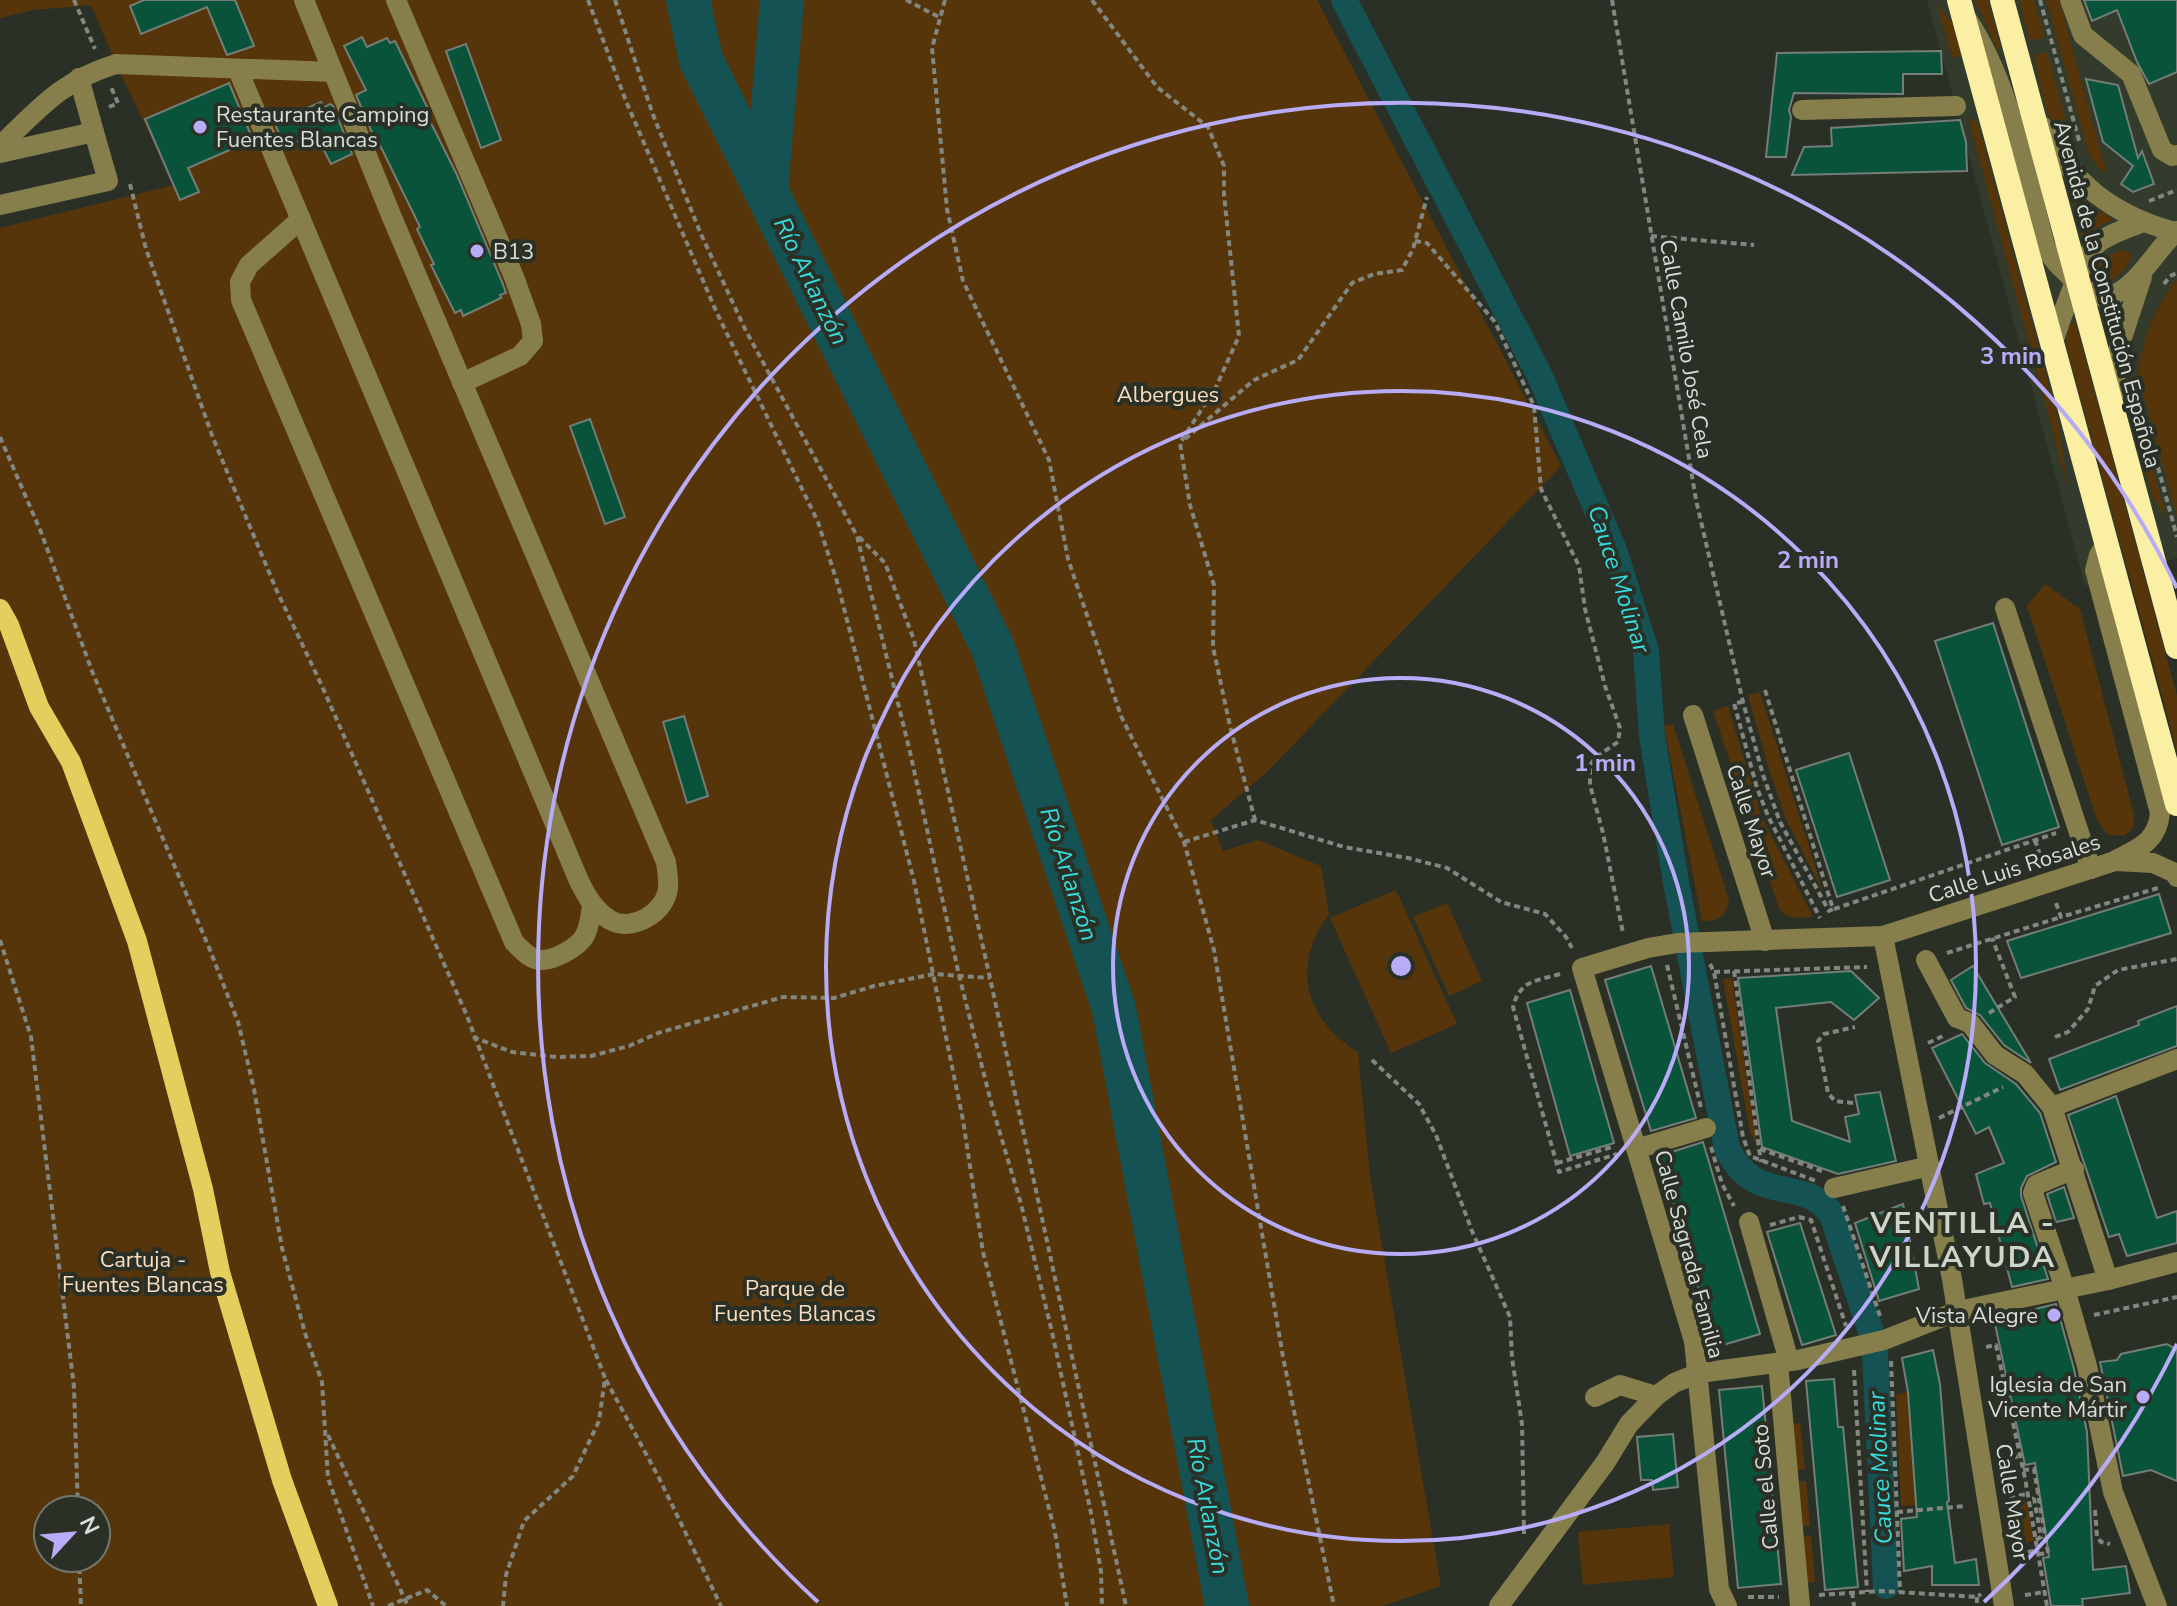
<svg xmlns="http://www.w3.org/2000/svg" width="2177" height="1606" font-family="'Nunito Sans',sans-serif">
  <style>
    .built { fill: #323b2c }
    .green { fill: #56350a; fill-rule: evenodd }
    .lines { fill: none; stroke-linecap: round; stroke-linejoin: round }
    .canal { stroke: #155253; stroke-width: 26 }
    .river { stroke: #155253; stroke-width: 44 }
    .building { fill: #09533a; stroke: #727e77; stroke-width: 2 }
    .path { stroke: #838780; stroke-width: 4; stroke-dasharray: 6 4; stroke-linecap: butt }
    .minor { stroke: #877f4b; stroke-width: 20 }
    .major { stroke: #e2cf5d; stroke-width: 20 }
    .highway { stroke: #fbefa3; stroke-width: 24 }
    .ring { fill: none; stroke: #b8abf7; stroke-width: 4 }
    .poi-dot { fill: #b8abf7; stroke: #2b3027; stroke-width: 3 }
    .labels { text-anchor: middle; stroke-width: 8; stroke-linejoin: round; paint-order: stroke }
    .poi-label { font-size: 22px; fill: #daded8; stroke: #2b3027; text-anchor: start }
    .street-label { font-size: 22px; fill: #daded8; stroke: #2b3027 }
    .park-label { font-size: 22px; fill: #fbdebf; stroke: #2b3027 }
    .water-label { font-size: 24px; font-style: italic; fill: #34ddde; stroke: #2b3027 }
    .district-label { font-size: 30px; font-weight: bold; letter-spacing: 2px; fill: #ced5ca; stroke: #2b3027 }
    .centre { fill: #b8abf7; stroke: #2b3027; stroke-width: 4 }
    .ring-label { font-size: 24px; text-anchor: middle; font-weight: bold; fill: #b8abf7; stroke: #2b3027; stroke-width: 8; stroke-linejoin: round; paint-order: stroke }
  </style>
  <rect width="100%" height="100%" fill="#2b3027"/>
  <polygon class="built" points="1927,0 2177,0 2177,558 2085,586"/>
  <g class="green">
    <path d="M0,0H1317L1561,466L1268,771L1211,820L1223,851L1258,840L1321,866L1329,914C1291,965 1304,1019 1358,1052L1370,1176L1441,1586L1383,1606H0V228L174,185L116,64L91,5L34,10L0,18ZM48,1510H96V1558H48Z"/>
    <polygon points="1975,0 1988,0 2001,48 1997,49"/>
    <polygon points="2019,0 2034,0 2045,38 2030,41"/>
    <polygon points="2046,0 2059,0 2107,174 2097,167 2089,154"/>
    <polygon points="1937,4 1953,24 1961,56 1952,58"/>
    <path d="M2047,52L2076,155C2046,130 2042,90 2034,55Z"/>
    <polygon points="1968,117 1978,123 2058,420 2068,488"/>
    <polygon points="2067,183 2082,200 2113,219 2082,237"/>
    <path d="M2121,250L2132,254C2127,273 2109,289 2090,276L2101,259Z"/>
    <polygon points="2177,280 2177,517 2137,372 2146,335 2153,317 2172,284"/>
    <polygon points="2075,321 2177,696 2177,751 2066,344 2068,326"/>
    <polygon points="2138,415 2167,520 2152,495 2131,418"/>
    <polygon points="2045,584 2080,609 2134,815 2133,828 2124,836 2108,835 2097,820 2027,606"/>
    <polygon points="1760,692 1824,894 1786,819 1770,773 1748,695"/>
    <path d="M1728,706L1761,815L1813,917C1800,918 1786,920 1779,908L1713,711Z"/>
    <path d="M1673,724L1729,900C1726,917 1719,921 1702,921L1664,726Z"/>
    <polygon points="1396,890 1457,1024 1391,1053 1330,918"/>
    <polygon points="1447,903 1482,981 1449,996 1413,917"/>
    <polygon points="1732,978 1732,979 1757,1146 1750,1132 1723,979"/>
    <polygon points="1908,1392 1917,1505 1901,1506 1896,1395"/>
    <polygon points="1800,1423 1805,1469 1797,1470 1792,1424"/>
    <polygon points="1806,1481 1810,1526 1802,1527 1798,1482"/>
    <polygon points="2026,1500 2034,1541 2024,1543 2016,1501"/>
    <polygon points="1669,1524 1674,1577 1583,1585 1578,1532"/>
    <polygon points="1811,1536 1815,1582 1806,1583 1802,1537"/>
  </g>
  <g class="lines">
    <g class="canal">
      <path d="M1344,0L1539,374L1614,550L1646,651L1652,736L1676,882L1727,1148C1755,1208 1805,1174 1832,1215L1871,1332"/>
      <polyline points="1875,1351 1886,1586"/>
    </g>
    <g class="river">
      <polyline points="688,0 701,60 993,648 1114,1009 1227,1606"/>
      <polyline points="766,190 782,0"/>
    </g>
  </g>
  <g class="building">
    <polygon points="144,0 235,0 254,46 227,55 207,7 141,34 130,6"/>
    <polygon points="2084,0 2177,0 2177,72 2149,84 2137,62 2117,10 2092,21"/>
    <polygon points="362,37 367,47 387,38 390,43 395,41 429,111 430,114 427,115 457,175 502,282 506,293 500,295 501,298 463,316 461,310 455,313 431,265 434,264 417,229 420,227 378,141 376,142 356,95 366,90 344,46"/>
    <polygon points="466,44 501,140 481,148 446,51"/>
    <polygon points="1941,51 1942,74 1903,74 1903,94 1794,93 1789,110 1791,117 1786,157 1766,157 1777,53"/>
    <polygon points="2086,79 2118,85 2138,158 2142,151 2154,184 2133,192 2121,184 2133,166 2103,142"/>
    <polygon points="229,83 253,140 188,168 199,192 180,200 145,119"/>
    <polygon points="321,102 323,108 330,104 333,106 352,154 331,164 315,133 293,144 290,139 283,142 274,122"/>
    <polygon points="1960,120 1966,142 1967,171 1792,175 1804,147 1832,146 1831,128"/>
    <polygon points="590,419 625,517 605,524 570,426"/>
    <polygon points="1993,623 2059,827 2002,845 1935,641"/>
    <polygon points="684,716 708,796 687,803 663,722"/>
    <polygon points="1849,753 1890,880 1837,897 1796,770"/>
    <polygon points="2159,894 2171,933 2021,978 2007,941"/>
    <polygon points="1651,966 1696,1118 1651,1131 1605,980"/>
    <polygon points="1973,966 1986,988 2031,1063 2004,1045 1980,1015 1966,1008 1951,980"/>
    <polygon points="1851,971 1879,998 1854,1020 1831,1002 1776,1008 1792,1121 1850,1142 1845,1117 1859,1114 1855,1095 1880,1092 1896,1161 1838,1174 1762,1147 1738,978"/>
    <polygon points="1570,990 1614,1143 1570,1156 1527,1003"/>
    <polygon points="2177,1006 2177,1046 2060,1090 2049,1059 2139,1025 2138,1021"/>
    <polygon points="1962,1034 1985,1063 2016,1084 2040,1113 2056,1162 2027,1176 2021,1188 2021,1196 2048,1279 2012,1287 1990,1203 1984,1204 1976,1174 2004,1163 1989,1127 1976,1134 1932,1048"/>
    <polygon points="2116,1096 2157,1218 2177,1211 2177,1243 2127,1256 2119,1234 2109,1237 2068,1115"/>
    <polygon points="1703,1142 1760,1334 1716,1347 1659,1156"/>
    <polygon points="2064,1187 2074,1218 2056,1222 2047,1194"/>
    <polygon points="1903,1204 1919,1289 1879,1301 1855,1223"/>
    <polygon points="1800,1223 1836,1335 1802,1345 1767,1232"/>
    <polygon points="2056,1304 2074,1369 2087,1432 2093,1570 2126,1566 2130,1593 2082,1599 2083,1606 2051,1606 2043,1558 2049,1557 2035,1463 2025,1465 1994,1319"/>
    <polygon points="2167,1344 2177,1350 2177,1481 2151,1470 2123,1476 2100,1362 2117,1360 2121,1354"/>
    <polygon points="1933,1350 1940,1384 1949,1501 1947,1502 1955,1563 1976,1559 1979,1585 1932,1585 1932,1566 1904,1571 1901,1519 1917,1517 1908,1392 1902,1358"/>
    <polygon points="1834,1379 1838,1427 1843,1427 1858,1587 1825,1590 1806,1381"/>
    <polygon points="1762,1386 1781,1584 1738,1588 1719,1390"/>
    <polygon points="1673,1434 1678,1487 1653,1490 1652,1480 1641,1480 1637,1437"/>
  </g>
  <g class="lines">
    <g class="path">
      <polyline points="74,0 95,49"/>
      <polyline points="588,0 626,101 716,311 818,522 838,585 914,881 963,1120 983,1252 1055,1532 1067,1606"/>
      <polyline points="615,0 652,112 700,232 745,329 857,536 910,752 959,975 992,1106 1021,1204 1052,1332 1091,1513 1101,1571 1102,1606"/>
      <polyline points="906,0 939,17"/>
      <polyline points="945,0 932,48 947,209 963,281 1049,460 1068,559 1121,716 1184,842 1214,950 1283,1357 1334,1606"/>
      <polyline points="1092,0 1157,87 1208,127 1224,166 1224,195 1239,336 1216,387 1180,443 1190,505 1214,585 1213,647 1230,726 1255,820"/>
      <polyline points="1612,0 1696,500 1743,702 1763,775 1780,822 1829,911 1833,909"/>
      <polyline points="2040,0 2080,144"/>
      <polyline points="109,107 118,103 111,87"/>
      <polyline points="130,184 146,249 213,438 276,589 322,686 467,1016 605,1378 599,1421 573,1476 524,1521 506,1575 503,1606"/>
      <polyline points="2149,201 2177,190"/>
      <polyline points="1651,236 1754,245"/>
      <polyline points="1415,241 1427,243 1495,322 1534,406 1541,489 1579,566 1585,609 1605,686 1620,728 1618,742 1596,757 1590,765 1590,785 1603,833 1623,933"/>
      <polyline points="2164,284 2170,276 2177,273"/>
      <polyline points="2137,390 2177,537"/>
      <polyline points="0,437 41,532 92,671 210,950 238,1022 254,1089 282,1248 305,1333 322,1382 328,1478 373,1606"/>
      <polyline points="1185,439 1254,380 1298,360 1352,283 1374,274 1402,270 1413,249 1427,197"/>
      <polyline points="859,537 885,563 914,640 990,978 1126,1606"/>
      <polyline points="1765,690 1833,909"/>
      <polyline points="1743,702 1734,703 1757,788 1768,816 1820,918"/>
      <polyline points="2035,840 2042,861"/>
      <polyline points="1184,842 1255,820 1344,847 1408,858 1447,868 1501,902 1545,914 1566,937 1572,948"/>
      <polyline points="2056,903 2061,917 2158,888"/>
      <polyline points="1834,909 2056,833"/>
      <polyline points="0,940 31,1037 74,1387 78,1510"/>
      <polyline points="1947,953 2061,917"/>
      <polyline points="1710,964 1714,972 1743,1137 1750,1156 1816,1181"/>
      <polyline points="1667,965 1701,1108"/>
      <polyline points="1734,971 1761,1162"/>
      <polyline points="1714,972 1867,967"/>
      <path d="M1560,974C1536,981 1520,980 1513,1007L1559,1172L1617,1154"/>
      <polyline points="1989,1013 2015,997 1992,938"/>
      <polyline points="473,1037 512,1052 556,1057 591,1056 629,1046 658,1033 783,997 834,998 874,986 934,974 990,978"/>
      <polyline points="2055,1037 2068,1032 2088,1009 2095,986 2118,970 2177,959"/>
      <polyline points="1928,1043 1945,1035"/>
      <polyline points="1372,1060 1419,1104 1436,1135 1472,1231 1510,1317 1512,1358 1522,1424 1524,1534"/>
      <polyline points="1853,1103 1835,1101 1828,1093 1818,1041 1824,1034 1855,1027"/>
      <polyline points="1939,1118 2003,1087"/>
      <polyline points="1711,1147 1722,1184 1734,1206"/>
      <polyline points="1760,1149 1822,1171"/>
      <polyline points="1557,1163 1612,1147"/>
      <polyline points="1843,1206 1881,1319"/>
      <polyline points="1770,1225 1799,1217 1811,1220 1846,1326"/>
      <polyline points="2094,1315 2177,1297"/>
      <polyline points="1986,1347 1996,1345 2025,1478 2047,1606"/>
      <polyline points="1891,1361 1900,1592"/>
      <polyline points="1854,1370 1867,1592"/>
      <polyline points="606,1380 658,1476 721,1606"/>
      <polyline points="328,1435 408,1606"/>
      <polyline points="2002,1459 2021,1456"/>
      <polyline points="2023,1470 2034,1469 2048,1553 2039,1554"/>
      <polyline points="2009,1497 2028,1494"/>
      <polyline points="2095,1510 2097,1537 2101,1542 2110,1544"/>
      <polyline points="1897,1512 1966,1506"/>
      <polyline points="2036,1540 2041,1537 2034,1498 2038,1494"/>
      <polyline points="2018,1554 2038,1550"/>
      <polyline points="79,1558 81,1606"/>
      <polyline points="1852,1592 1854,1606"/>
      <polyline points="1819,1595 1881,1591 1977,1597 1981,1594"/>
      <polyline points="2025,1595 2045,1592"/>
      <polyline points="1748,1597 1779,1597"/>
      <polyline points="1977,1597 1977,1606"/>
      <polyline points="388,1606 427,1590 446,1606"/>
    </g>
    <g class="minor">
      <polyline points="396,0 514,277 531,324 533,341 520,356 462,383"/>
      <polyline points="2070,0 2083,35 2131,74 2162,150 2172,156 2177,155"/>
      <path d="M1967,19C2010,83 2025,172 2045,246C2053,262 2065,271 2077,283C2120,326 2150,253 2177,231"/>
      <path d="M238,70L579,881C587,897 594,910 610,920C632,933 666,912 668,888C669,880 667,870 666,862L391,215L304,0"/>
      <polyline points="79,78 94,132"/>
      <polyline points="1802,110 1956,106"/>
      <path d="M2042,126C2072,183 2112,215 2175,232"/>
      <path d="M0,146C40,108 61,81 116,64L333,72"/>
      <polyline points="0,153 94,132 108,181 0,205"/>
      <path d="M301,219L249,265L240,282L241,300L514,942C521,949 529,959 540,960C553,961 577,948 584,937C590,927 590,917 592,906"/>
      <path d="M2052,345C2060,322 2081,256 2098,243C2111,233 2128,228 2144,222"/>
      <polyline points="2113,397 2119,347 2142,277"/>
      <polyline points="2005,608 2091,869"/>
      <polyline points="1693,715 1765,941"/>
      <polyline points="2116,861 2153,863 2175,873 2177,877"/>
      <polyline points="1883,936 1952,1279 2004,1606"/>
      <polyline points="1926,960 1957,1018 1970,1023 1995,1055 2025,1074 2052,1107 2108,1280"/>
      <polyline points="2052,1107 2177,1059"/>
      <polyline points="1636,1149 1706,1128"/>
      <polyline points="2074,1169 2036,1185 2033,1193 2065,1289 2087,1366 2113,1492 2157,1606"/>
      <polyline points="1834,1188 1930,1166"/>
      <polyline points="1749,1222 1789,1361"/>
      <polyline points="1778,1363 1800,1606"/>
      <polyline points="1595,1397 1620,1385 1656,1396"/>
      <polyline points="1499,1606 1605,1463 1629,1424 1656,1396 1674,1383 1699,1373 1798,1360 1884,1340 1958,1311 2108,1280 2177,1262"/>
      <path d="M1727,1606L1719,1589L1694,1341L1582,968L1648,948L1677,943L1883,936L2112,862C2136,849 2157,844 2160,813L2095,570L2099,555L2107,543"/>
    </g>
    <polyline class="major" points="0,609 9,625 39,707 71,762 137,941 203,1189 220,1272 282,1480 328,1606"/>
    <g class="highway">
      <polyline points="1959,0 2177,804"/>
      <polyline points="2002,0 2177,647"/>
    </g>
  </g>
  <g class="ring">
    <circle cx="1401" cy="966" r="288"/>
    <circle cx="1401" cy="966" r="575"/>
    <path d="M2177 1344A863 863 0 0 1 1984 1602M818 1602A863 863 0 1 1 2177 588"/>
  </g>
  <g class="poi-dot">
    <circle cx="200" cy="127" r="8"/>
    <circle cx="477" cy="251" r="8"/>
    <circle cx="2054" cy="1315" r="8"/>
    <circle cx="2143" cy="1397" r="8"/>
  </g>
  <g class="labels">
    <g class="poi-label">
      <text x="216" y="122">Restaurante Camping<tspan x="216" dy="25">Fuentes Blancas</tspan></text>
      <text x="493" y="259">B13</text>
      <text x="2038" y="1323" text-anchor="end">Vista Alegre</text>
      <text x="2127" y="1392" text-anchor="end">Iglesia de San<tspan x="2127" dy="25">Vicente Mártir</tspan></text>
    </g>
    <g class="street-label">
      <text transform="translate(2108 294) rotate(75)" y="8">Avenida de la Constitución Española</text>
      <text transform="translate(1687 349) rotate(80)" y="8">Calle Camilo José Cela</text>
      <text transform="translate(1752 821) rotate(72)" y="8">Calle Mayor</text>
      <text transform="translate(2014 868) rotate(-18)" y="8">Calle Luis Rosales</text>
      <text transform="translate(1690 1254) rotate(75)" y="8">Calle Sagrada Familia</text>
      <text transform="translate(1765 1487) rotate(-95)" y="8">Calle el Soto</text>
      <text transform="translate(2013 1502) rotate(81)" y="8">Calle Mayor</text>
    </g>
    <g class="park-label">
      <text x="1168" y="402">Albergues</text>
      <text x="143" y="1267">Cartuja -<tspan x="143" dy="25">Fuentes Blancas</tspan></text>
      <text x="795" y="1296">Parque de<tspan x="795" dy="25">Fuentes Blancas</tspan></text>
    </g>
    <g class="water-label">
      <text transform="translate(811 281) rotate(64)" y="8">Río Arlanzón</text>
      <text transform="translate(1619 579) rotate(72)" y="8">Cauce Molinar</text>
      <text transform="translate(1069 874) rotate(72)" y="8">Río Arlanzón</text>
      <text transform="translate(1880 1468) rotate(-93)" y="8">Cauce Molinar</text>
      <text transform="translate(1208 1506) rotate(79)" y="8">Río Arlanzón</text>
    </g>
    <g class="district-label">
      <text x="1963" y="1233">VENTILLA -<tspan x="1963" dy="34">VILLAYUDA</tspan></text>
    </g>
  </g>
  <circle cx="1401" cy="966" r="12" class="centre"/>
  <g class="ring-label">
    <text x="2011" y="364">3 min</text>
    <text x="1808" y="568">2 min</text>
    <text x="1605" y="771">1 min</text>
  </g>
  <g transform="translate(72 1534) rotate(64)"><circle r="38" fill="#2b3027" stroke="#71766e" stroke-width="2"/>
  <path d="M0-6L14 30L0 20L-14 30Z" fill="#b8abf7"/>
  <text y="-12" font-size="22" font-weight="bold" text-anchor="middle" fill="#daded8">N</text>
  </g>
</svg>
